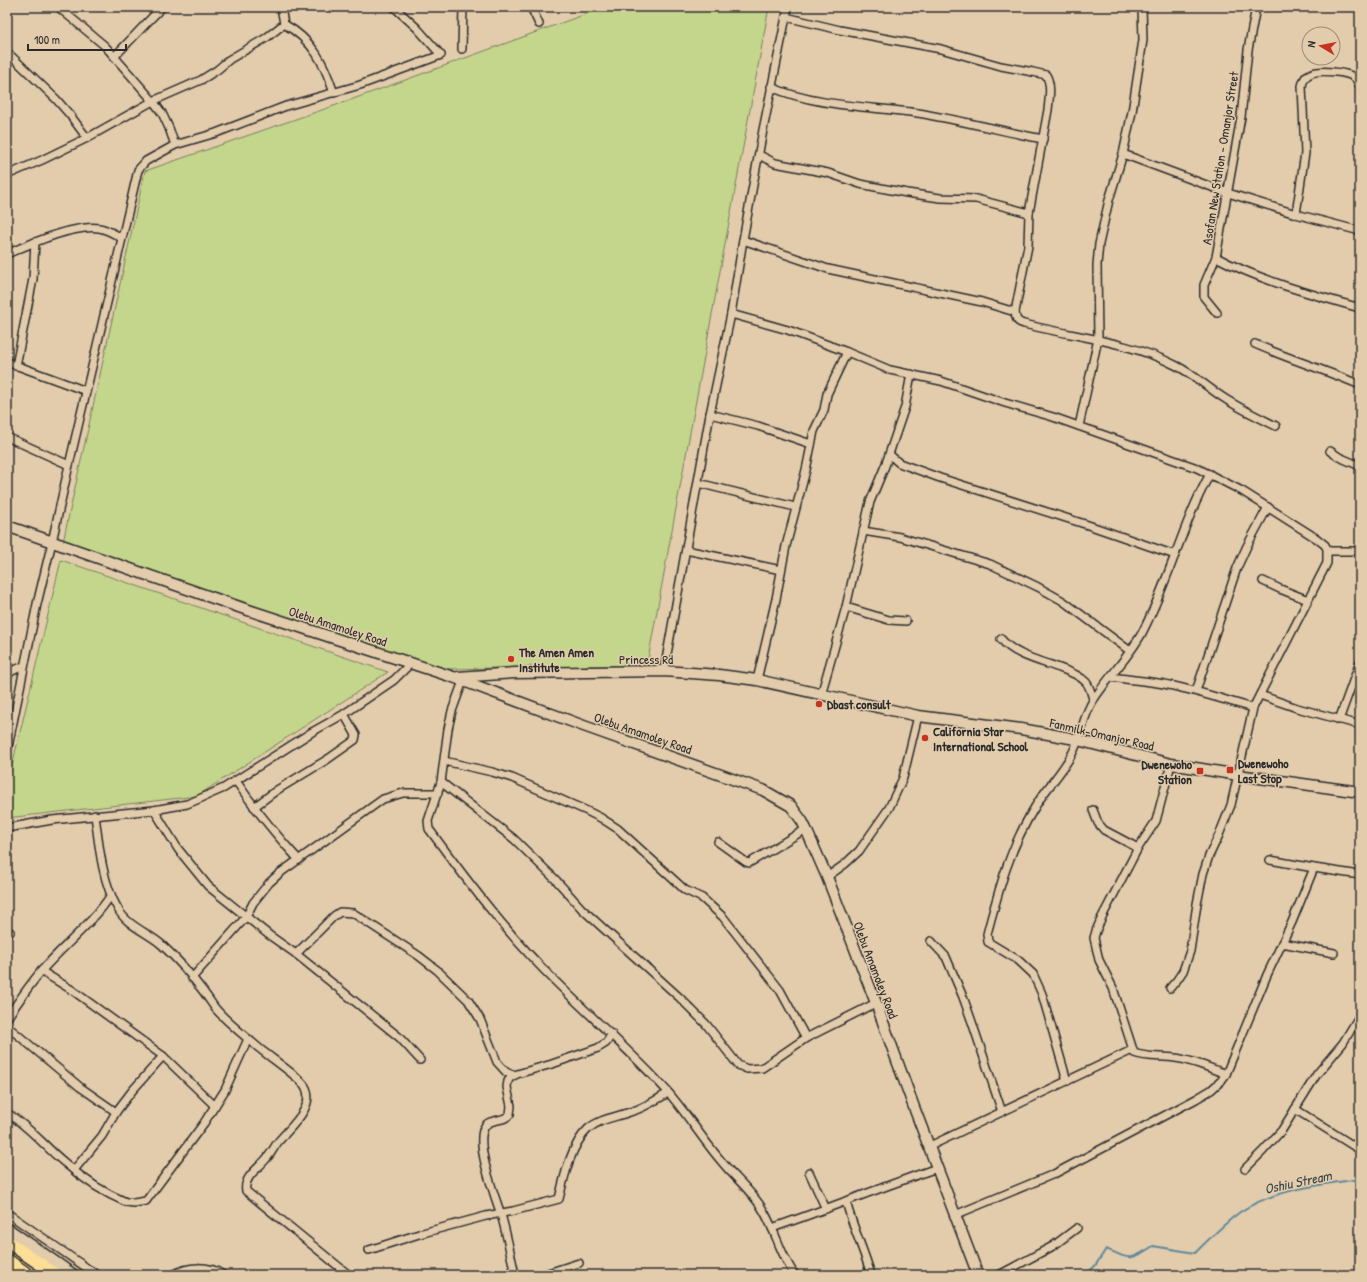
<svg xmlns="http://www.w3.org/2000/svg" width="1367" height="1282" font-family="'Patrick Hand',sans-serif">
  <style>
    .green { fill: #c3d68b; stroke: #77805b }
    .lines { fill: none; stroke-linecap: round; stroke-linejoin: round }
    .stream { stroke: #60899a; stroke-width: 2 }
    .street-casing { stroke: #2b2b2b; stroke-width: 10 }
    .secondary-casing { stroke: #2b2b2b; stroke-width: 13 }
    .primary-casing { stroke: #2b2b2b; stroke-width: 15 }
    .street { stroke: #e2ccac; stroke-width: 7 }
    .secondary { stroke: #e2ccac; stroke-width: 10 }
    .primary { stroke: #fdde96; stroke-width: 12 }
    .poi-dot { fill: #c8321e; stroke: #e2ccac; stroke-width: 1.5 }
    .labels { text-anchor: middle; stroke-width: 3; stroke-linejoin: round; paint-order: stroke }
    .street-label { font-size: 13px; fill: #2b2b2b; stroke: #e2ccac }
    .poi-label { font-size: 13px; font-weight: bold; fill: #2b2b2b; stroke: #e2ccac; text-anchor: start }
    .water-label { font-size: 14px; font-style: italic; fill: #384247; stroke: #e2ccac }
  </style>
  <rect width="100%" height="100%" fill="#e2ccac"/>
  <filter id="ink" filterUnits="userSpaceOnUse"><feTurbulence type="fractalNoise" baseFrequency=".025" numOctaves="2"/><feDisplacementMap in="SourceGraphic" scale="8" xChannelSelector="R" yChannelSelector="G"/><feConvolveMatrix kernelMatrix="1 2 1 2 8 2 1 2 1" color-interpolation-filters="sRGB"/></filter>
  <g filter="url(#ink)">
    <g class="green">
      <polygon points="605,7 769,7 647,665 446,669 63,542 145,171 345,102"/>
      <polygon points="61,560 388,672 197,796 7,818 7,787"/>
    </g>
    <g class="lines">
      <path class="stream" d="M1085,1275L1095,1266L1106,1249C1131,1260 1130,1261 1153,1246L1195,1253C1208,1240 1226,1222 1240,1212C1275,1189 1320,1185 1360,1179"/>
      <g class="street-casing">
        <g id="street">
          <polyline points="58,7 105,46 153,101 162,113 169,128 175,145"/>
          <path d="M281,7L284,24C313,40 324,63 334,93"/>
          <polyline points="531,7 539,24"/>
          <path d="M1256,7L1248,50L1241,117L1216,257C1261,281 1311,294 1360,308"/>
          <path d="M786,17L840,30L941,49L1001,66L1033,72L1046,75C1052,85 1049,99 1048,110L1029,213L1028,246L1025,261L1015,312C1016,320 1017,322 1024,324C1075,337 1129,341 1177,366C1195,375 1210,390 1227,400C1243,410 1260,418 1276,426"/>
          <polyline points="462,49 463,7"/>
          <polyline points="7,52 56,99 70,115 87,138"/>
          <polyline points="115,56 162,7"/>
          <path d="M771,87C817,107 869,106 918,113C960,120 1001,131 1043,139"/>
          <polyline points="1123,154 1228,193 1296,214 1360,231"/>
          <polyline points="759,155 775,163 828,173 860,184 907,193 940,198 976,199 1029,213"/>
          <polyline points="7,175 42,160 87,138 153,101 201,80 217,70 230,59 266,38 284,24"/>
          <path d="M1296,214L1305,153L1302,86C1303,81 1305,76 1310,74C1318,69 1349,72 1355,78C1357,80 1359,84 1360,87"/>
          <polyline points="743,240 828,269 982,302 1015,312"/>
          <path d="M7,254C29,244 76,224 99,228C107,229 114,234 122,238"/>
          <polyline points="1216,257 1204,285 1204,297 1217,313"/>
          <polyline points="731,314 788,330 847,352 890,370 941,381 1005,403 1053,417 1197,468 1242,491 1316,538 1325,545 1327,549 1327,563 1253,708 1231,805 1219,835 1209,856 1203,874 1197,904 1190,951 1183,971 1177,980 1170,988"/>
          <path d="M1255,344C1289,359 1325,370 1360,385"/>
          <polyline points="7,362 86,391"/>
          <polyline points="16,366 33,279 35,242"/>
          <polyline points="710,414 758,426 811,444"/>
          <polyline points="1079,426 1098,339 1097,265 1099,244 1109,200 1123,154 1132,112 1143,40 1142,7"/>
          <polyline points="7,437 69,465"/>
          <polyline points="1330,451 1339,457 1360,466"/>
          <polyline points="890,455 899,463 940,478 1088,525 1175,555"/>
          <polyline points="698,483 795,507"/>
          <polyline points="863,531 900,537 990,564 1038,587 1063,601 1130,651"/>
          <polyline points="686,550 781,570"/>
          <polyline points="1328,551 1360,551"/>
          <polyline points="1263,581 1280,589 1308,600"/>
          <polyline points="846,607 889,620 906,621"/>
          <path d="M1001,639C1015,656 1041,661 1062,669C1071,672 1079,675 1086,682C1090,687 1091,693 1093,699"/>
          <polyline points="7,664 11,672"/>
          <polyline points="664,671 710,414 731,314 743,240 763,130 788,7"/>
          <polyline points="7,673 24,666"/>
          <path d="M1111,677C1130,680 1150,681 1169,685C1198,691 1225,700 1253,708"/>
          <polyline points="757,680 776,599 786,546 806,470 814,431 824,410 827,394 847,352"/>
          <path d="M463,681L452,711L448,729L441,782L428,821L429,829L432,833C471,886 509,936 556,982C593,1019 633,1053 668,1092C687,1114 703,1140 722,1162C735,1178 753,1192 763,1210C776,1231 780,1255 795,1275"/>
          <polyline points="1196,691 1237,568 1247,546 1268,507"/>
          <polyline points="821,695 846,607 870,502 885,466 905,407 911,374"/>
          <polyline points="1260,695 1297,708 1360,725"/>
          <polyline points="1339,720 1360,662"/>
          <polyline points="7,752 37,604 52,542 69,465 138,170 146,161 175,145 216,133 286,106 360,85 441,55 417,28 394,7"/>
          <polyline points="444,761 492,772 512,778 587,811 601,818 618,829 685,890 702,898 723,917 780,990 806,1038"/>
          <path d="M1171,764L1156,821L1138,848L1102,917L1096,931L1094,938L1099,960L1113,988L1134,1053C1146,1058 1162,1056 1175,1058C1192,1060 1210,1068 1226,1074"/>
          <path d="M236,781C255,809 276,835 299,860"/>
          <polyline points="441,782 514,839 556,880 582,909 679,997 706,1024 738,1065 747,1069 762,1068 806,1038 876,1003"/>
          <polyline points="254,807 277,790 328,759 355,740 356,735 344,714"/>
          <polyline points="154,810 178,849 208,886 269,935 296,954 399,1037 420,1060"/>
          <polyline points="1093,810 1098,823 1104,830 1138,848"/>
          <path d="M95,815C99,846 102,882 118,909C127,926 149,933 162,945C176,958 188,971 199,986C205,993 210,1001 215,1008C226,1021 240,1032 253,1043C263,1053 302,1078 306,1088C315,1108 289,1128 278,1142C274,1147 271,1154 266,1159C259,1168 243,1177 246,1191L349,1275"/>
          <polyline points="7,828 52,820 154,810 187,804 199,799 224,788 312,732 344,714 394,680 411,663"/>
          <polyline points="718,842 746,862 749,863 806,829"/>
          <polyline points="1270,860 1314,868 1360,875"/>
          <polyline points="827,877 845,864 859,851 889,808 903,778 918,716"/>
          <polyline points="7,934 10,932"/>
          <polyline points="931,941 946,957 963,997 972,1022 1002,1112"/>
          <polyline points="1282,943 1334,953"/>
          <polyline points="296,954 334,916 340,912 353,913 419,956 437,970 468,1000 480,1019 497,1062 506,1072 513,1075"/>
          <polyline points="41,971 72,990 163,1056 215,1106"/>
          <polyline points="192,978 246,917 253,903 269,883 280,873 383,799 403,793 438,793"/>
          <path d="M7,1018C19,1001 31,982 45,967C67,942 93,923 111,895"/>
          <polyline points="7,1026 80,1087 116,1112"/>
          <path d="M1067,1081L1042,994L1033,974L1018,960L988,942L987,934C999,889 1010,847 1035,807C1046,788 1063,772 1073,752C1082,735 1083,715 1094,699C1109,676 1129,657 1142,633C1169,582 1182,524 1210,474"/>
          <polyline points="1295,1109 1360,1150"/>
          <path d="M7,1113C29,1126 45,1147 65,1163C83,1179 104,1193 126,1202L134,1203L146,1201L204,1123L225,1090L248,1039"/>
          <polyline points="930,1146 1132,1050"/>
          <polyline points="1245,1169 1263,1151 1282,1130 1317,1074 1343,1043 1358,1018 1360,1011"/>
          <polyline points="74,1170 102,1136 116,1112 132,1091 163,1056"/>
          <polyline points="809,1172 826,1209"/>
          <path d="M846,1201C852,1226 864,1250 871,1275"/>
          <polyline points="7,1213 97,1275"/>
          <polyline points="955,1215 1054,1174 1196,1099 1211,1090 1221,1081 1226,1074 1267,975 1292,922 1314,868"/>
          <path d="M772,1228C827,1209 882,1187 937,1168"/>
          <path d="M369,1250L419,1234L486,1216L513,1211L559,1199C564,1177 571,1145 588,1129C599,1119 616,1117 630,1112C644,1108 656,1100 668,1093"/>
          <path d="M173,1275C187,1266 209,1265 223,1275"/>
          <path d="M515,1275C511,1256 507,1236 502,1218C496,1198 475,1147 484,1128C489,1117 504,1123 510,1114L511,1106L507,1087L508,1081L511,1077L517,1074L552,1064L598,1048L606,1043L612,1034"/>
          <polyline points="542,1275 579,1263"/>
          <polyline points="999,1275 1053,1246 1077,1228"/>
        </g>
      </g>
      <g class="secondary-casing">
        <g id="secondary">
          <polyline points="7,526 242,608 453,677 581,725 763,790 791,806 802,821 806,829 827,877 876,1003 915,1110 978,1275"/>
          <polyline points="458,677 515,673 664,671 719,675 757,680 918,716 1021,729 1070,738 1171,764 1238,775 1360,792"/>
          <polyline points="7,1228 74,1275"/>
          <polyline points="7,1273 10,1275"/>
        </g>
      </g>
      <g class="primary-casing">
        <g id="primary">
          <polyline points="7,1241 56,1275"/>
          <polyline points="7,1260 28,1275"/>
        </g>
      </g>
      <use href="#street" class="street"/>
      <use href="#secondary" class="secondary"/>
      <use href="#primary" class="primary"/>
    </g>
  </g>
  <g class="poi-dot">
    <circle cx="511" cy="659" r="4"/>
    <circle cx="819" cy="704" r="4"/>
    <circle cx="925" cy="738" r="4"/>
    <rect x="1226" y="766" width="8" height="8" rx="2"/>
    <rect x="1196" y="767" width="8" height="8" rx="2"/>
  </g>
  <g class="labels">
    <g class="street-label">
      <text transform="translate(1220 158) rotate(-81)" y="5">Asofan New Station - Omanjor Street</text>
      <text transform="translate(338 626) rotate(18)" y="5">Olebu Amamoley Road</text>
      <text x="646" y="664">Princess Rd</text>
      <text transform="translate(643 733) rotate(19)" y="5">Olebu Amamoley Road</text>
      <text transform="translate(1102 734) rotate(13)" y="5">Fanmilk-Omanjor Road</text>
      <text transform="translate(876 970) rotate(69)" y="5">Olebu Amamoley Road</text>
    </g>
    <g class="poi-label">
      <text x="519" y="657">The Amen Amen<tspan x="519" dy="15">Institute</tspan></text>
      <text x="827" y="709">Dbast consult</text>
      <text x="933" y="736">California Star<tspan x="933" dy="15">International School</tspan></text>
      <text x="1238" y="768">Dwenewoho<tspan x="1238" dy="15">Last Stop</tspan></text>
      <text x="1192" y="769" text-anchor="end">Dwenewoho<tspan x="1192" dy="15">Station</tspan></text>
    </g>
    <g class="water-label">
      <text transform="translate(1298 1182) rotate(-12)" y="5">Oshiu Stream</text>
    </g>
  </g>
  <rect width="1367" height="1282" fill="none" stroke="#e2ccac" stroke-width="24"/>
  <rect x="12" y="12" width="1343" height="1258" fill="none" stroke="#2b2b2b" stroke-width="1.5" filter="url(#ink)"/>
  <g transform="translate(1321 46) rotate(280)"><circle r="19" fill="#e2ccac" stroke="#998c78"/>
  <path d="M0-3L7 15L0 10L-7 15Z" fill="#c8321e"/>
  <text y="-6" font-size="11" font-weight="bold" text-anchor="middle" fill="#2b2b2b">N</text>
  </g>
  <path d="M28 44v6h98v-6" fill="none" stroke="#2b2b2b" stroke-width="2"/>
  <text x="34" y="44" font-size="12" fill="#2b2b2b" stroke="#e2ccac" stroke-width="3" paint-order="stroke">100 m</text>
</svg>
